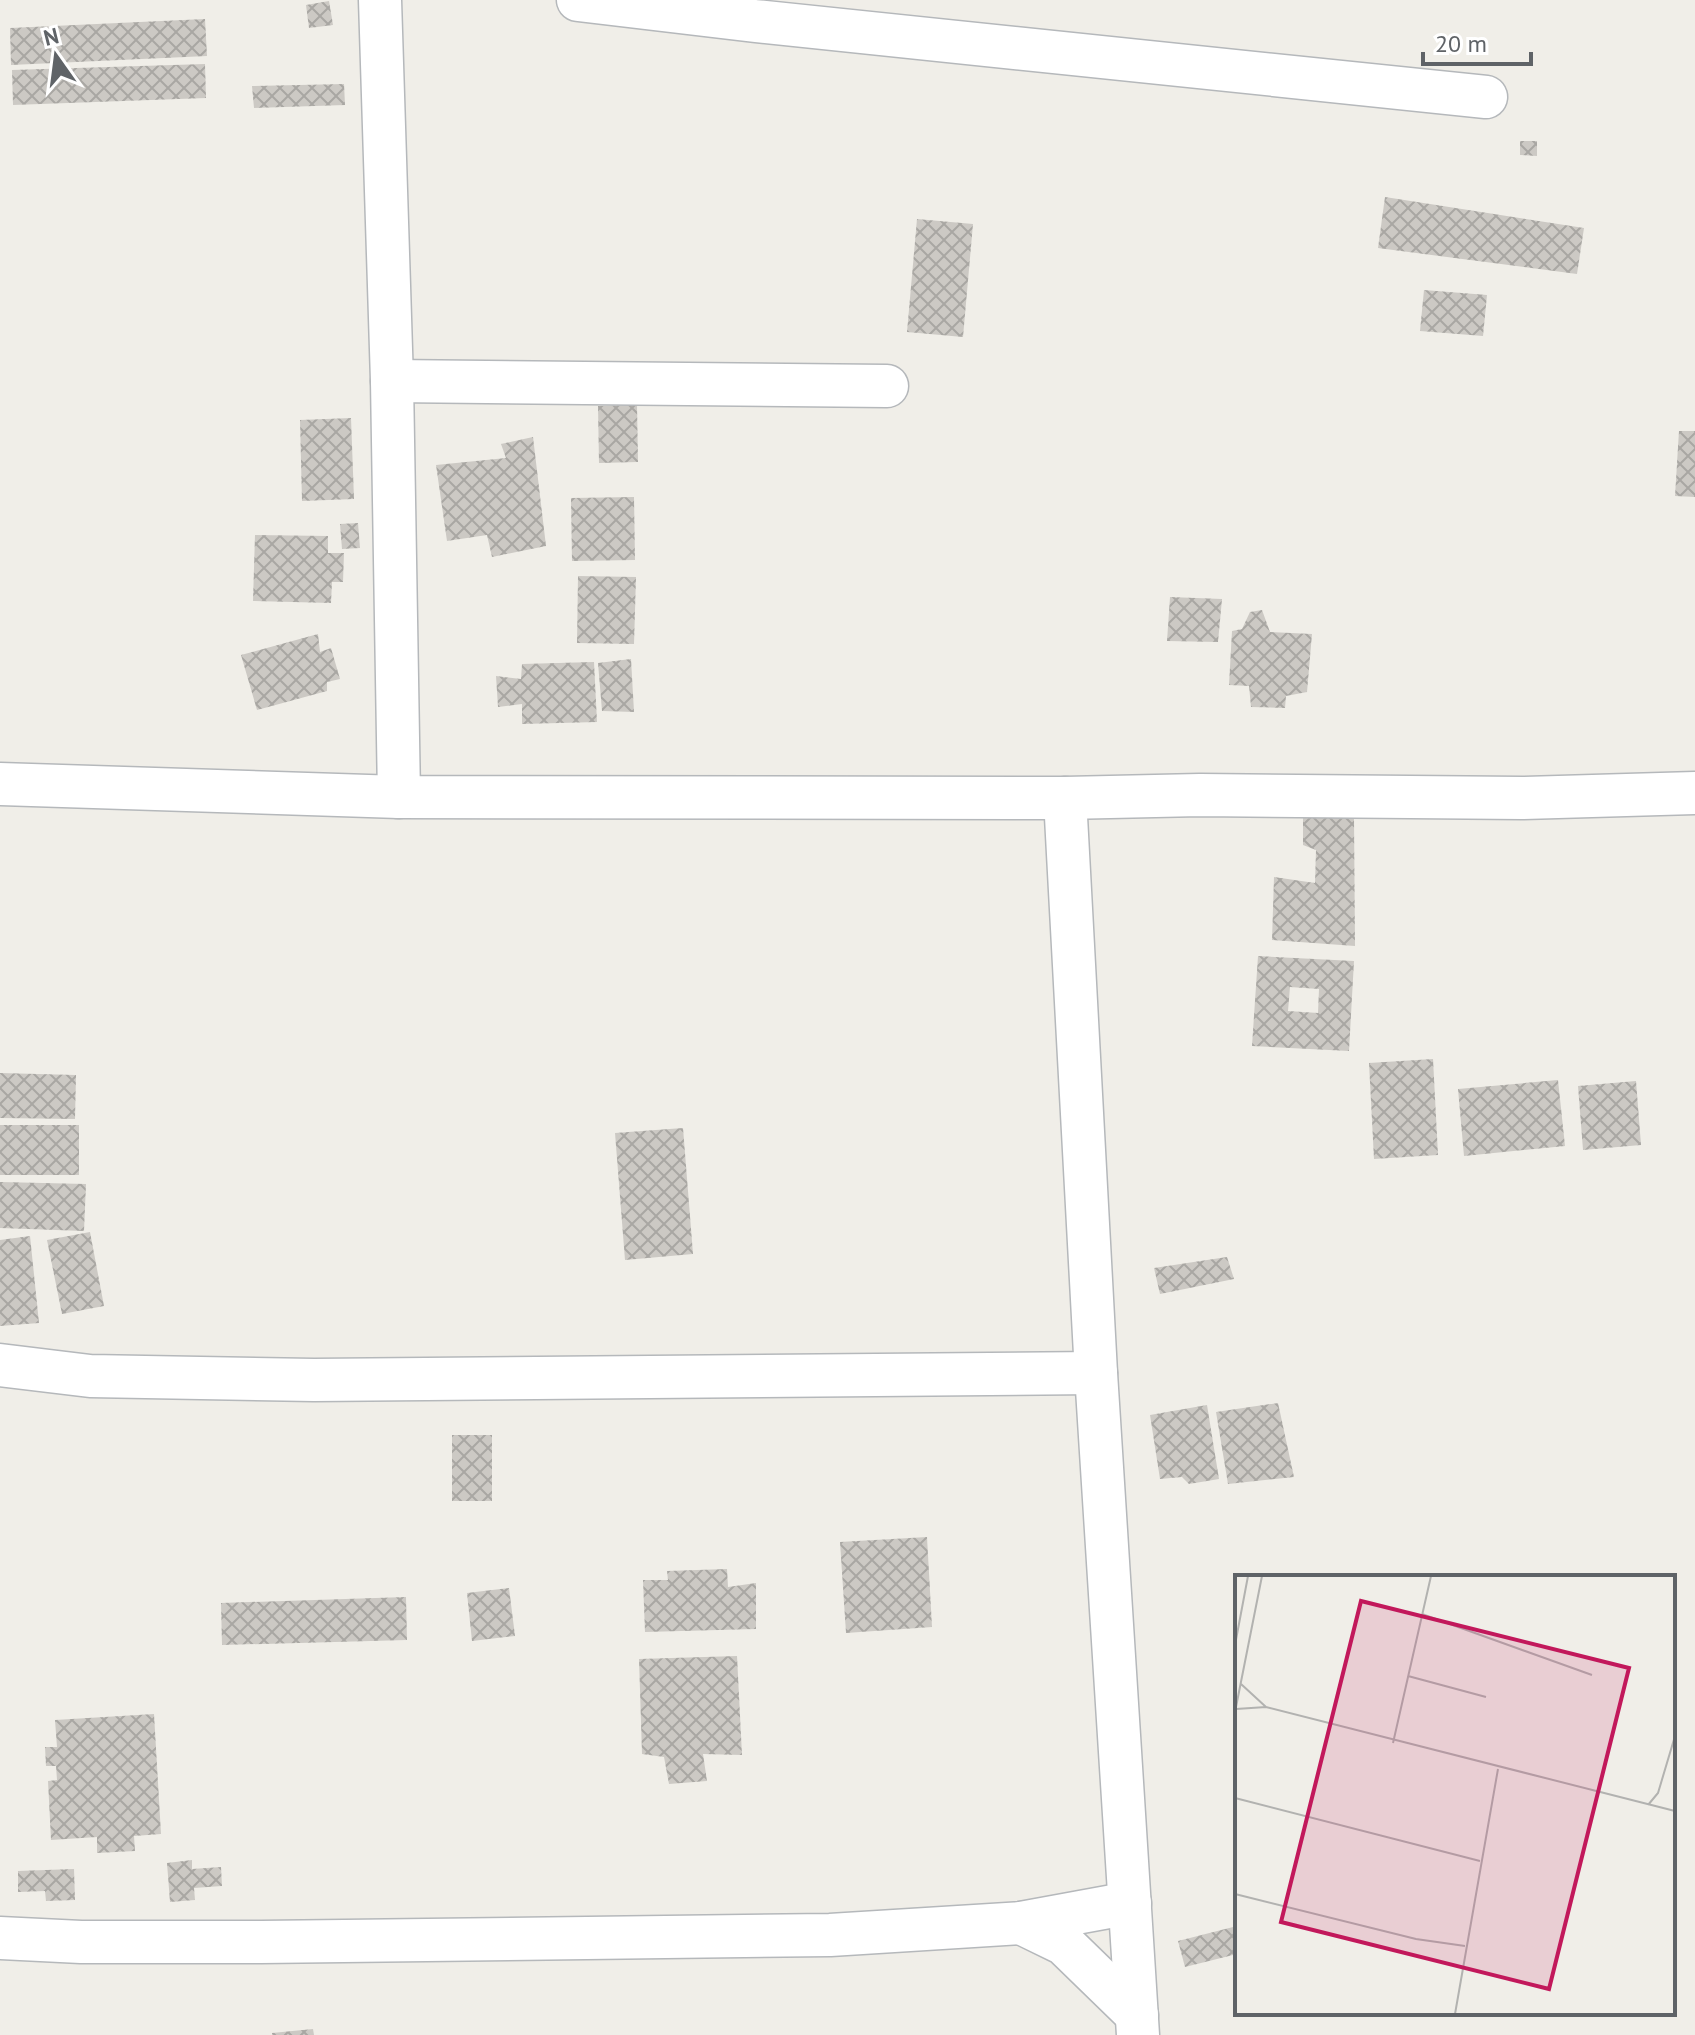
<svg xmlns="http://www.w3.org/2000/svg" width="1695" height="2035" font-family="'PT Sans',sans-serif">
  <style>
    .building { fill: url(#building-cross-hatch); fill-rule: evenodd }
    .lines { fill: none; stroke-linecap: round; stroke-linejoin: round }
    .street-casing { stroke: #b5b8bb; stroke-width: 45 }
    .street { stroke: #fff; stroke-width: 42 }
    .inset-road { fill: none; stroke: #b2b2b0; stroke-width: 2 }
    .view { fill: #c2185b; fill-opacity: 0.15; stroke: #c2185b; stroke-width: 4 }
    .inset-edge { fill: none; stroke: #5f6367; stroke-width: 4 }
  </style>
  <defs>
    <pattern id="building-cross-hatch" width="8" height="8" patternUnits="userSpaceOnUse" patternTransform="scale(2)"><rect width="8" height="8" fill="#ccc9c4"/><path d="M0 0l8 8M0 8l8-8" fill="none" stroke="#a9a7a3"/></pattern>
  </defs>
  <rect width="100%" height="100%" fill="#f0eee8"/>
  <g class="building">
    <polygon points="329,1 333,25 309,28 306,5"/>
    <polygon points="205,19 207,56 11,65 10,28"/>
    <polygon points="205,64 206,98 13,105 12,70"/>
    <polygon points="344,84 345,105 254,108 252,86"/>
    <polygon points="1520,141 1537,141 1537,156 1520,155"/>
    <polygon points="1385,197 1584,228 1577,274 1378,248"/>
    <polygon points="917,219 973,224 963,337 907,332"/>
    <polygon points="1424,290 1487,295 1483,336 1420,331"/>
    <polygon points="637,405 638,462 599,463 598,406"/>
    <polygon points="351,418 354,499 302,501 300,420"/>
    <polygon points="1679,431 1695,431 1695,497 1675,496"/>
    <polygon points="533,437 546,546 492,557 487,535 447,541 436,465 506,458 501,444"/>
    <polygon points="634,497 635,560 572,561 571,498"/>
    <polygon points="358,523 360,548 342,549 340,524"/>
    <polygon points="255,535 328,536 328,553 344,553 343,582 332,582 331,603 253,601"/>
    <polygon points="578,576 636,577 634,644 577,643"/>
    <polygon points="1170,597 1222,599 1218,642 1167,641"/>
    <polygon points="1262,610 1270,632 1312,634 1307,692 1286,696 1285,708 1251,707 1249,686 1229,685 1232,631 1242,629 1250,612"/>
    <polygon points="318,634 320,652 331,648 340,679 327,682 327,691 257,710 241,655"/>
    <polygon points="631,659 634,712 602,711 598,663"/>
    <polygon points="594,662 597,722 522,724 522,704 498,707 496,676 521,679 522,664"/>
    <polygon points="1303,817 1354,818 1355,946 1272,940 1274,877 1315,883 1316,850 1303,845"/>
    <path d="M1258,956L1354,961L1349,1051L1252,1046ZM1290,987L1319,989L1318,1013L1288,1011Z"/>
    <polygon points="1433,1059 1438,1155 1374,1159 1369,1063"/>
    <polygon points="0,1073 76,1075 75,1119 0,1118"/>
    <polygon points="1558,1080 1565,1146 1464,1156 1458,1089"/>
    <polygon points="1636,1081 1641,1145 1583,1150 1578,1086"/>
    <rect x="0" y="1125" width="79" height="50"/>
    <polygon points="683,1128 693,1254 625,1260 615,1133"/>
    <polygon points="0,1182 86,1184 84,1231 0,1228"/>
    <polygon points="90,1232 104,1306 62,1314 47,1240"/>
    <polygon points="30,1236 39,1323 0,1326 0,1240"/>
    <polygon points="1227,1257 1234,1279 1160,1294 1154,1268"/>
    <polygon points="1278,1403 1294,1477 1228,1484 1216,1412"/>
    <polygon points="1207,1405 1219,1479 1189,1484 1182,1477 1160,1479 1150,1415"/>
    <rect x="452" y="1435" width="40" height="66"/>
    <polygon points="927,1537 932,1627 846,1633 840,1542"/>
    <polygon points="727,1569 728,1587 756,1583 756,1629 645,1632 643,1580 668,1580 667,1571"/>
    <polygon points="509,1588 515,1636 472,1641 467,1593"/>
    <polygon points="406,1597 407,1640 222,1645 221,1603"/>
    <polygon points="737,1656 742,1755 703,1754 707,1781 669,1784 664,1757 642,1754 639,1659"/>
    <polygon points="154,1714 161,1834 134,1836 135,1851 97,1853 97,1837 51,1840 48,1781 57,1780 56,1766 46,1766 45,1747 57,1747 55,1720"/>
    <polygon points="192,1860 192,1869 221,1867 222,1886 194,1888 195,1900 170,1902 167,1863"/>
    <polygon points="74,1869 75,1900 46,1901 45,1891 18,1892 18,1871"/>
    <polygon points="1237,1926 1237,1954 1185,1967 1178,1941"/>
    <polygon points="313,2029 314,2035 272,2035 272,2033"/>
  </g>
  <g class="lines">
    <g class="street-casing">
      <g id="street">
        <polyline points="380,0 392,381 399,797"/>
        <polyline points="578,0 755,21 1486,97"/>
        <polyline points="392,381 887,386"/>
        <polyline points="0,784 399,797 1065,798 1200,795 1522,798 1695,793"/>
        <polyline points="1065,798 1096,1373 1138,2035"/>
        <polyline points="0,1365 90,1376 314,1380 1096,1373"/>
        <polyline points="1021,1923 1064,1944 1137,2015"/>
        <polyline points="0,1938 81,1942 261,1942 830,1935 1021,1923 1130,1903"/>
      </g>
    </g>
    <use href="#street" class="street"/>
  </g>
  <g transform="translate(1235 1575)">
    <rect width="440" height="440" fill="#f0eee8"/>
    <path class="inset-road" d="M187,39L357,100M0,70L13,1M173,101L251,122M6,109L31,132M1,134L31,132L440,236M0,137L27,1M158,168L196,1M0,223L245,286M413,230L423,218L440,161M0,319L181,364L230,371M220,439L263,194"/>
    <path class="view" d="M126,26L394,93L314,414L46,347Z"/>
    <rect width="440" height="440" class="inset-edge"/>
  </g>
  <g transform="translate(56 56) rotate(346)" stroke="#ffffff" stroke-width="6" paint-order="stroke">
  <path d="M0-6L14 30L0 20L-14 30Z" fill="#5f6367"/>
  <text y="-12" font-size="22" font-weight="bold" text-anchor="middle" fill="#5f6367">N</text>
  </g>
  <path d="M1423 52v12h108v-12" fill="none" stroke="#5f6367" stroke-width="4"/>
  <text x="1435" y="52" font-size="24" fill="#5f6367" stroke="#ffffff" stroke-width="6" paint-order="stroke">20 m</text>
</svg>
